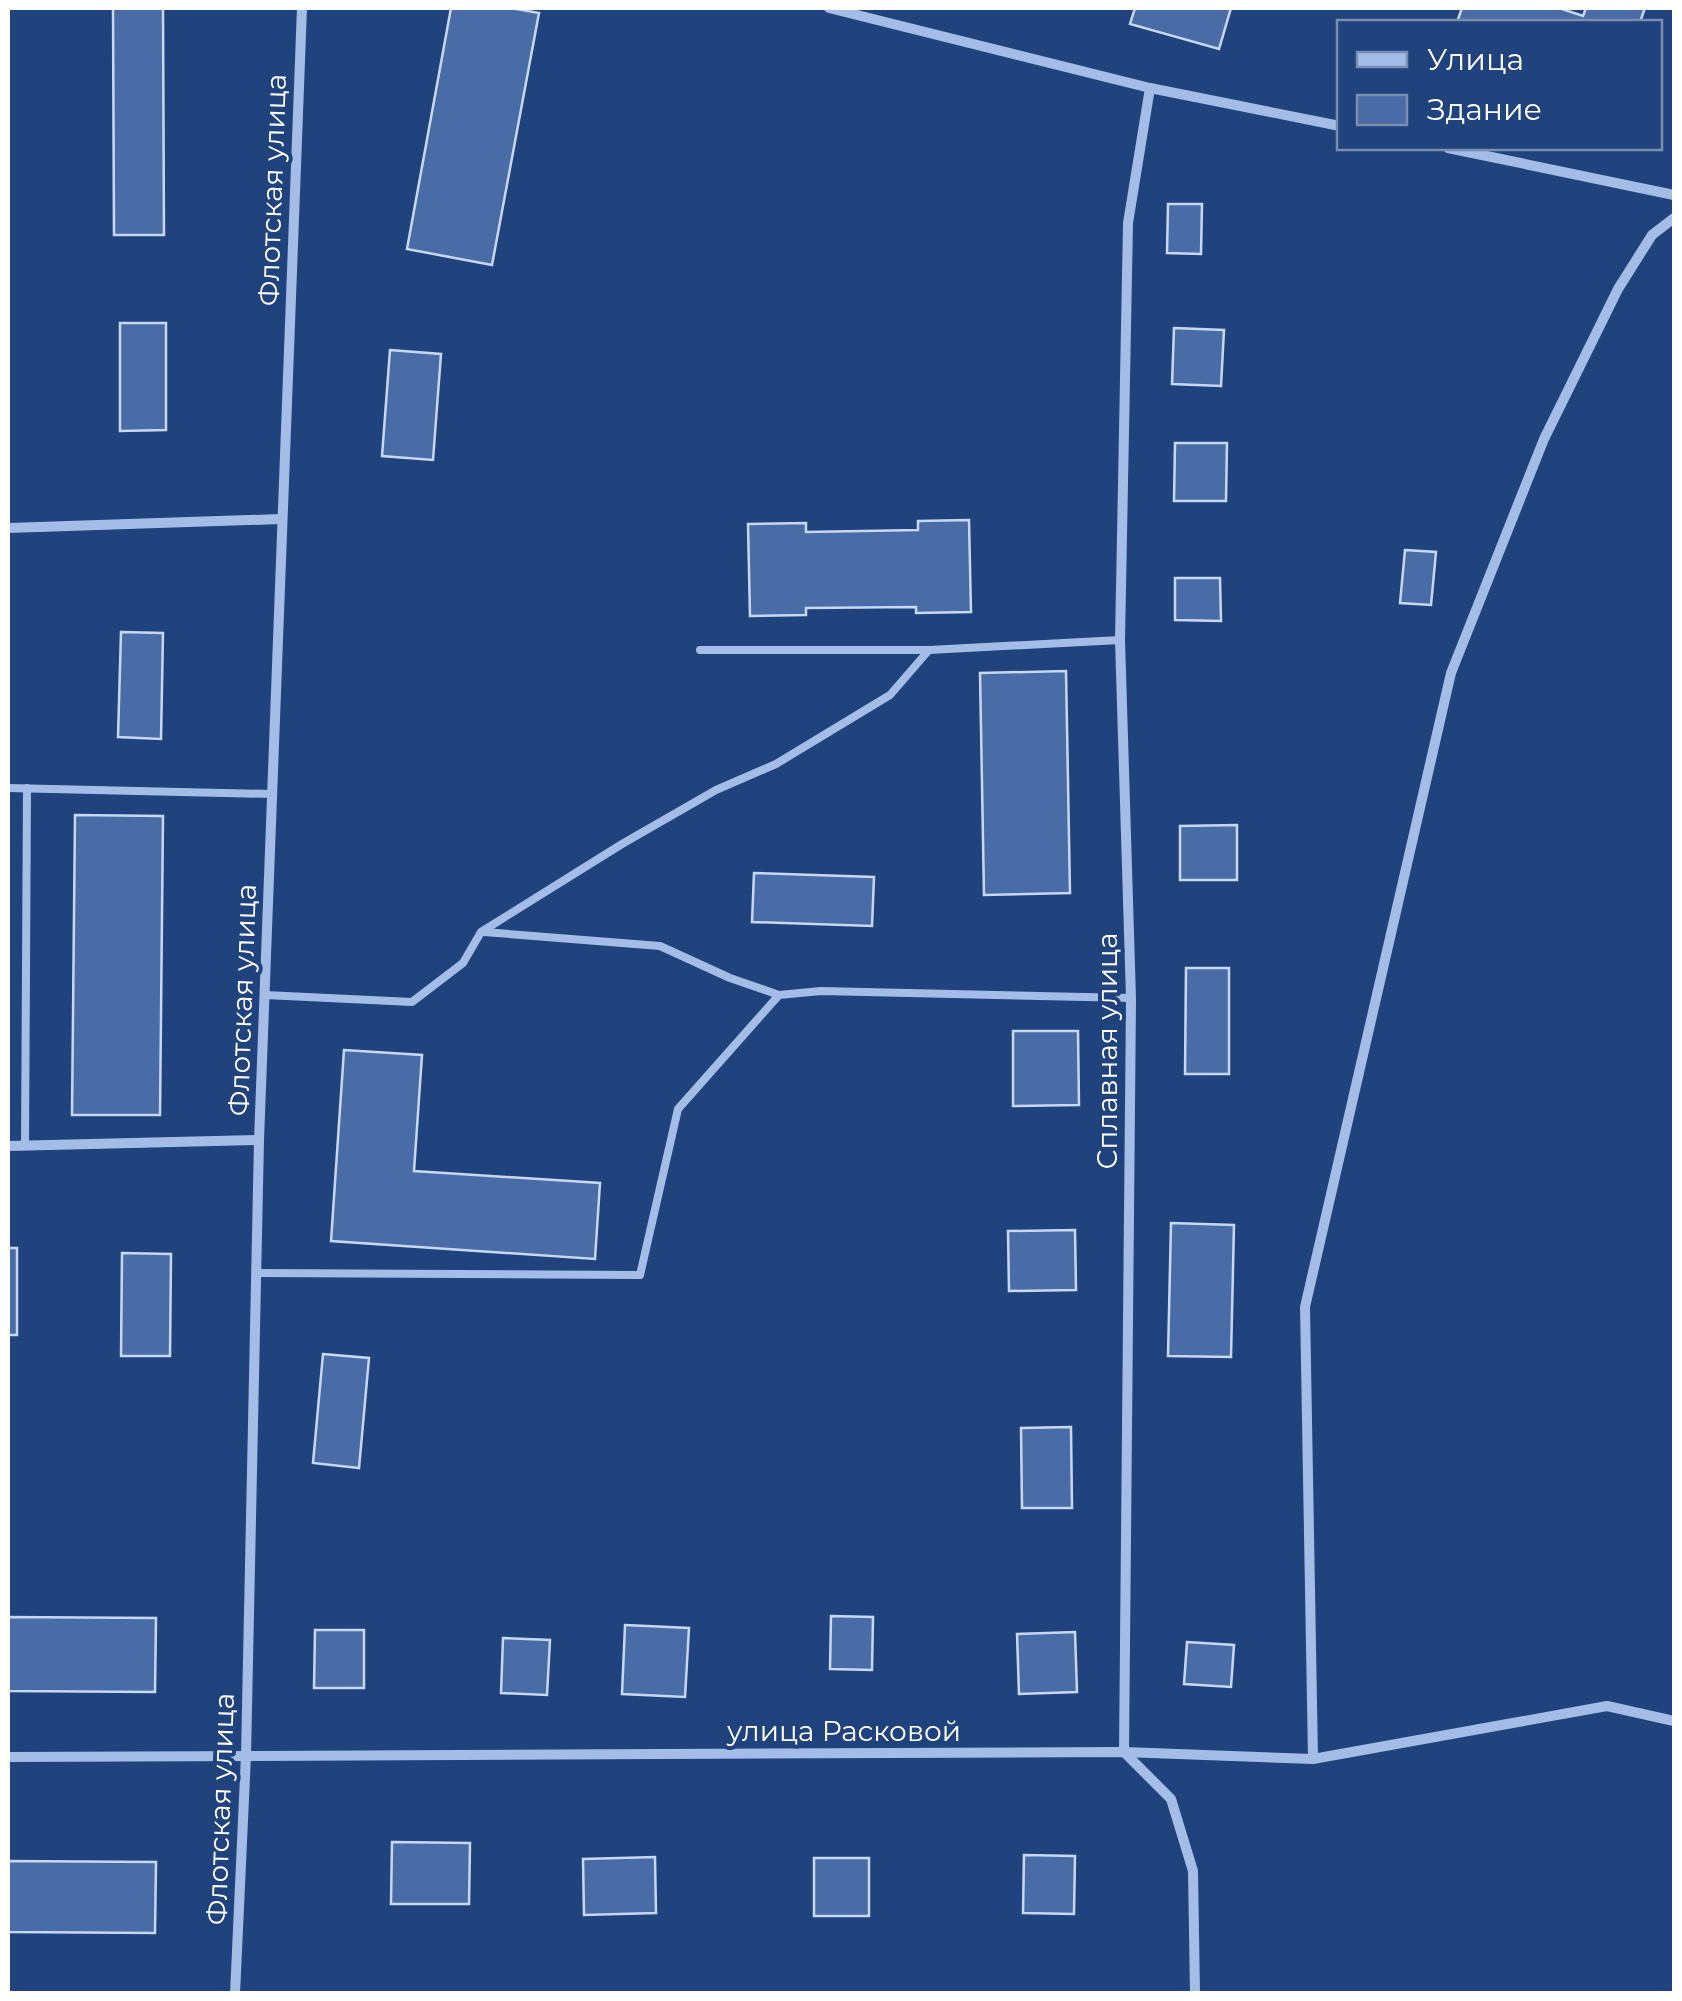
<svg xmlns="http://www.w3.org/2000/svg" width="1682" height="2001" font-family="Montserrat,sans-serif">
  <style>
    .building { fill: #496ba6; stroke: #c7d8f5; stroke-width: 2.5 }
    .lines { fill: none; stroke-linecap: round; stroke-linejoin: round }
    .service { stroke: #a4bde7; stroke-width: 8 }
    .minor { stroke: #a4bde7; stroke-width: 10 }
    .labels { text-anchor: middle; stroke-width: 8; stroke-linejoin: round; paint-order: stroke }
    .street-label { font-size: 28px; fill: #fff; stroke: #20427d }
  </style>
  <rect width="100%" height="100%" fill="#20427d"/>
  <g class="building">
    <polygon points="113,8 163,8 164,235 114,235"/>
    <polygon points="451,8 511,8 539,13 492,265 407,249"/>
    <polygon points="1135,8 1231,8 1219,49 1130,24"/>
    <polygon points="1462,8 1559,8 1583,16 1586,8 1645,8 1640,22 1457,22"/>
    <polygon points="1168,204 1202,204 1201,254 1167,253"/>
    <polygon points="120,323 166,323 166,430 120,431"/>
    <polygon points="1174,328 1224,330 1221,386 1172,384"/>
    <polygon points="390,350 441,354 433,460 382,456"/>
    <polygon points="1175,443 1227,443 1226,501 1174,501"/>
    <polygon points="969,520 971,612 916,613 916,607 806,608 806,615 750,616 748,524 806,523 806,532 918,530 918,521"/>
    <polygon points="1405,550 1436,552 1431,605 1400,603"/>
    <polygon points="1175,578 1220,578 1221,621 1175,620"/>
    <polygon points="121,632 163,633 161,739 118,737"/>
    <polygon points="1066,671 1070,893 984,895 980,673"/>
    <polygon points="75,815 163,816 160,1115 72,1115"/>
    <polygon points="1237,825 1237,880 1180,880 1180,826"/>
    <polygon points="754,873 874,877 872,926 752,922"/>
    <polygon points="1186,968 1229,968 1229,1074 1185,1074"/>
    <polygon points="1013,1031 1078,1031 1079,1105 1013,1106"/>
    <polygon points="344,1050 422,1055 414,1171 600,1183 595,1259 331,1241"/>
    <polygon points="1171,1223 1234,1225 1231,1357 1168,1356"/>
    <polygon points="1075,1230 1076,1290 1009,1291 1008,1231"/>
    <rect x="8" y="1248" width="9" height="87"/>
    <polygon points="122,1253 171,1254 170,1356 121,1356"/>
    <polygon points="323,1354 369,1358 359,1468 313,1463"/>
    <polygon points="1071,1427 1072,1508 1022,1508 1021,1428"/>
    <polygon points="831,1616 873,1617 872,1670 830,1669"/>
    <polygon points="8,1617 156,1618 155,1692 8,1691"/>
    <polygon points="625,1625 689,1628 685,1697 622,1694"/>
    <polygon points="315,1630 364,1630 364,1688 314,1688"/>
    <polygon points="1075,1632 1077,1692 1019,1694 1017,1634"/>
    <polygon points="503,1638 550,1640 547,1695 501,1693"/>
    <polygon points="1187,1642 1234,1645 1231,1687 1184,1684"/>
    <polygon points="392,1842 470,1843 469,1904 391,1904"/>
    <polygon points="1024,1855 1075,1856 1074,1914 1023,1913"/>
    <polygon points="655,1857 656,1913 584,1915 583,1859"/>
    <rect x="814" y="1858" width="55" height="58"/>
    <polygon points="8,1861 156,1862 155,1933 8,1932"/>
  </g>
  <g class="lines">
    <g class="service">
      <polyline points="700,650 929,650 1120,640"/>
      <polyline points="8,788 272,794"/>
      <polyline points="484,932 660,946 730,978 779,995"/>
      <polyline points="265,995 412,1002 463,963 481,932 622,844 716,790 776,764 890,695 929,650"/>
      <polyline points="25,1146 27,788"/>
      <polyline points="257,1273 640,1275 678,1109 779,995 821,991 1131,998"/>
    </g>
    <g class="minor">
      <polyline points="829,8 1150,88 1340,126"/>
      <polyline points="1150,88 1128,223 1120,640 1131,998 1124,1752 1171,1799 1193,1871 1195,1994"/>
      <polyline points="1448,148 1674,195"/>
      <polyline points="8,528 281,519"/>
      <polyline points="8,1146 259,1140"/>
      <polyline points="8,1757 1124,1752 1313,1759 1607,1706 1674,1721"/>
      <polyline points="1313,1759 1305,1307 1451,673 1544,439 1618,289 1652,235 1674,218"/>
      <polyline points="235,1994 246,1755 259,1140 302,8"/>
    </g>
  </g>
  <g class="labels">
    <g class="street-label">
      <text transform="translate(272 190) rotate(-88)" y="10">Флотская улица</text>
      <text transform="translate(242 1000) rotate(-88)" y="10">Флотская улица</text>
      <text transform="translate(1107 1051) rotate(-90)" y="10">Сплавная улица</text>
      <text x="844" y="1741">улица Расковой</text>
      <text transform="translate(220 1809) rotate(-88)" y="10">Флотская улица</text>
    </g>
  </g>
  <rect width="1682" height="2001" fill="none" stroke="#ffffff" stroke-width="20"/>
  <rect x="1337" y="20" width="325" height="130" fill="#20427d" stroke="#798eb1" stroke-width="2.5"/>
  <rect x="1357" y="52" width="50" height="15" fill="#a4bde7" stroke="#798eb1" stroke-width="2.5"/>
  <text x="1427" y="70" font-size="30" fill="#ffffff">Улица</text>
  <rect x="1357" y="95" width="50" height="30" fill="#496ba6" stroke="#798eb1" stroke-width="2.5"/>
  <text x="1427" y="120" font-size="30" fill="#ffffff">Здание</text>
</svg>
